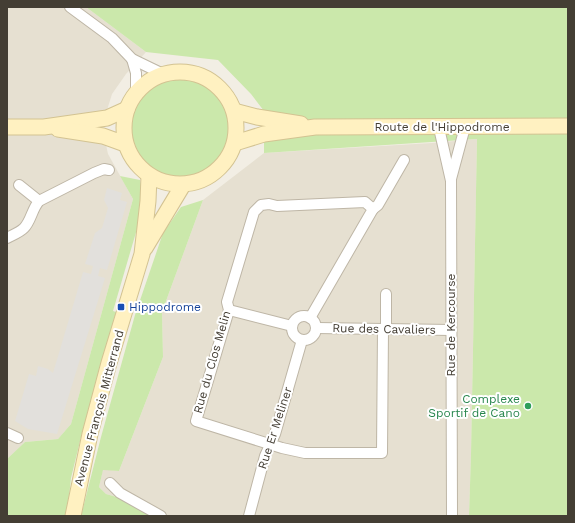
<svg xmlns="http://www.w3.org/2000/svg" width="575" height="523" font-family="'Work Sans',sans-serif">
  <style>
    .residential { fill: #e6e0d1 }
    .green { fill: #cbe8ab }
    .parking { fill: #e2e0dc }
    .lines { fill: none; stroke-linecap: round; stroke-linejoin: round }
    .street-casing { stroke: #beb6a6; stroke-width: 12 }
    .secondary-casing { stroke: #d3c392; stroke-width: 17 }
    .street { stroke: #fff; stroke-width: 10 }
    .secondary { stroke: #fff1c1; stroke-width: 15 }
    .transit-dot { fill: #1a4fb4; stroke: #fff; stroke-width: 1.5 }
    .leisure-dot { fill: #2e9e5b; stroke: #fff; stroke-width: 1.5 }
    .labels { text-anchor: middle; stroke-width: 4; stroke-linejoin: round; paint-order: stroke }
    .street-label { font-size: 12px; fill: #443e34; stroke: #fff }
    .transit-label { font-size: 12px; fill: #164399; stroke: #fff; text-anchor: start }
    .leisure-label { font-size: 12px; fill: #27864d; stroke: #fff; text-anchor: end }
  </style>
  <rect width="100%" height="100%" fill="#f2eee4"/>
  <g class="residential">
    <polygon points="7,7 86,7 146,52 126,74 112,94 102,126 108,154 133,199 71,424 58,439 25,442 7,459"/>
    <polygon points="477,139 471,454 469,516 155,516 156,508 106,494 99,487 103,469 119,471 163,357 162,312 203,200 264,153 432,143"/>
  </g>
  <g class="green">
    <polygon points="86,7 568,7 568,516 469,516 471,454 477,139 264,153 264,111 251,94 218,60 146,52"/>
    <circle cx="181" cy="128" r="50"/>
    <polygon points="120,176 140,180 144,205 113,311 116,312 82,433 71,478 67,516 7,516 7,459 25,442 58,439 71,424 133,199"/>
    <polygon points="203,200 162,312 163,357 119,471 103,470 99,487 106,494 156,508 155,516 81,516 101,437 135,315 163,233 181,207"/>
  </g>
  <polygon class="parking" points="107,188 122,193 120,200 127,202 107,270 100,268 98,276 105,278 57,434 28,429 15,421 29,374 36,376 38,366 48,369 53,373 83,272 91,274 93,266 85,264 95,233 102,228 108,208 104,200"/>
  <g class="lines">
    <g class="street-casing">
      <g id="street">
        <polyline points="70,7 112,38 132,59 163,74"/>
        <polyline points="132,59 136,73 136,93"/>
        <polyline points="439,128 451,181 452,516"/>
        <polyline points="451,179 465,127"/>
        <polyline points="19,185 39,201"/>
        <polyline points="373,209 378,205 404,160"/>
        <path d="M7,238C12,235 19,233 24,228C31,221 32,209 39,201L94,173L104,169L109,170"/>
        <polyline points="229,310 292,326"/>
        <circle cx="304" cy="328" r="12"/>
        <polyline points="310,318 373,209 365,202 277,206 269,204 261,205 254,212 227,302 229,310 196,421 282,448 305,453 382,453 383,329"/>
        <polyline points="317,328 451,330"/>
        <polyline points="386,329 386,294"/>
        <polyline points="7,433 18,438"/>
        <polyline points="110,483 120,493 161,516"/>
        <polyline points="249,516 265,456 275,434 302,340"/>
      </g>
    </g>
    <g class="secondary-casing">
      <g id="secondary">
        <circle cx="180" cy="128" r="56"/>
        <polyline points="234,111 257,117 301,124"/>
        <polyline points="7,127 44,127 107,118 127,109"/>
        <polyline points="58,129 103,136 125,144"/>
        <polyline points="235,143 264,134 315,127 568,126"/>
        <polyline points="145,248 183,185"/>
        <polyline points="73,516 90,434 109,363 142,254 148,201 149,176"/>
      </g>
    </g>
    <use href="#street" class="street"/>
    <use href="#secondary" class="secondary"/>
  </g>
  <rect class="transit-dot" x="117" y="303" width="8" height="8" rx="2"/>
  <circle class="leisure-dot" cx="528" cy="406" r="4"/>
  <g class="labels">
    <g class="street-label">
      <text x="442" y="131">Route de l'Hippodrome</text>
      <text transform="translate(451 325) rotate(-90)" y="4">Rue de Kercourse</text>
      <text transform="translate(384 329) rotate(1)" y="4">Rue des Cavaliers</text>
      <text transform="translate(212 362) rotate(-74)" y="4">Rue du Clos Melin</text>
      <text transform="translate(99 408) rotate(-75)" y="4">Avenue François Mitterrand</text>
      <text transform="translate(275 428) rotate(-72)" y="4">Rue Er Meliner</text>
    </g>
    <g class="transit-label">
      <text x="129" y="311">Hippodrome</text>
    </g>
    <g class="leisure-label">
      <text x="520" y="403">Complexe<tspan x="520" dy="14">Sportif de Cano</tspan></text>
    </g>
  </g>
  <rect width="575" height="523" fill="none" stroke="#443e34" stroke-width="16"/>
</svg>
